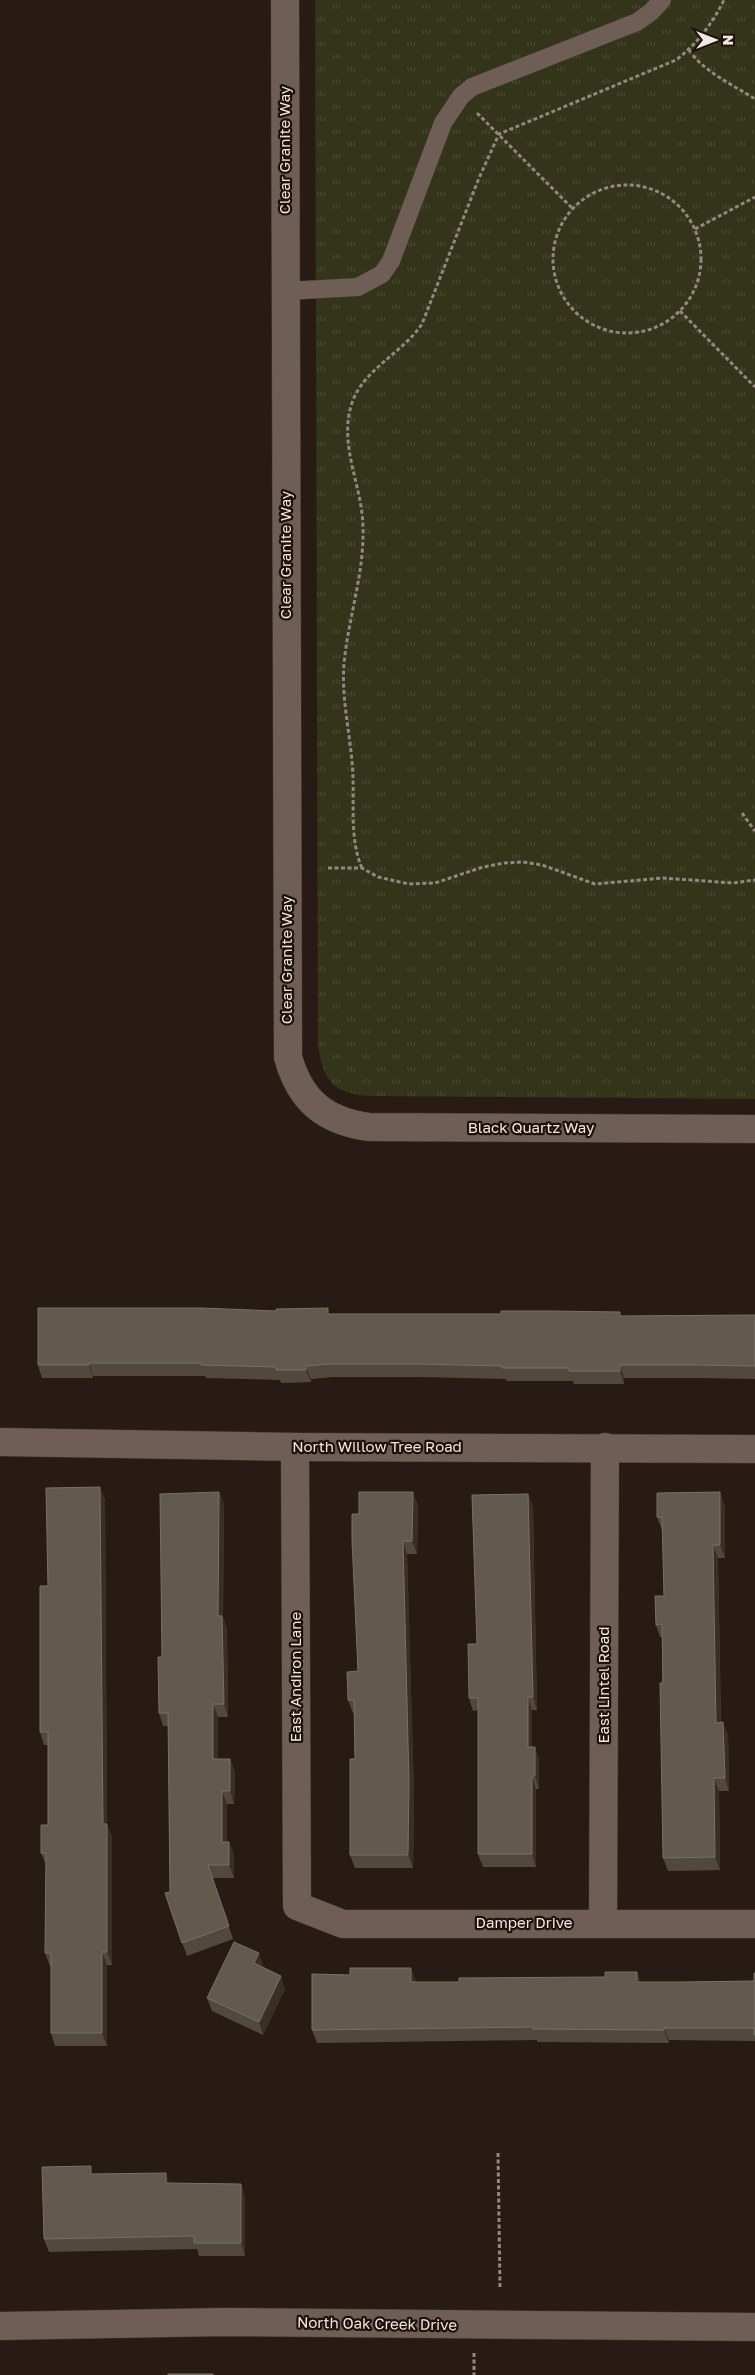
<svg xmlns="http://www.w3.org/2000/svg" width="755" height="2375" font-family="'Golos Text',sans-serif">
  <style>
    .grass { fill: url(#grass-tufts) }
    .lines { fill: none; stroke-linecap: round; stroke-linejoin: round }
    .service-casing { stroke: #423833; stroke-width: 19 }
    .minor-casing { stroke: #423833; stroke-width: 29 }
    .path { stroke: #928781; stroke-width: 3; stroke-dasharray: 4 2.5; stroke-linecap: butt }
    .service { stroke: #6e5e56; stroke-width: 18 }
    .minor { stroke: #6e5e56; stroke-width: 28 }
    .wall { fill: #52493c }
    .shaded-wall { fill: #3a2f25 }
    .building { fill: #635a4e; stroke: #797065 }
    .labels { text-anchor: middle; stroke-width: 4.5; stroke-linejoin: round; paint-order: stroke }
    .street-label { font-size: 15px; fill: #f1e7e2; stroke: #1f120b }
  </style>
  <defs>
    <pattern id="grass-tufts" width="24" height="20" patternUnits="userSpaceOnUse" patternTransform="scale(1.25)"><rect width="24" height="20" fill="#333419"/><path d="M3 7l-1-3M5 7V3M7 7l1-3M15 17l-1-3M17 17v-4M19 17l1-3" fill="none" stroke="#47482f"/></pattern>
  </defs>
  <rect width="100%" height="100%" fill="#281b14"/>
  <path class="grass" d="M315,0H755V1099L367,1096C332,1093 323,1079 318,1045Z"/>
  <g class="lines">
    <g class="service-casing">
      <polyline id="service" points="286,291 358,287 382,274 391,261 443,123 461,96 472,87 637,22 651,12 662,0"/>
    </g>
    <g class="minor-casing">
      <g id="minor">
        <path d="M285,0L288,1057C300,1100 324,1121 369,1127L755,1129"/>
        <polyline points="0,1442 295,1447 755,1449"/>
        <polyline points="295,1447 297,1906 343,1924 755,1924"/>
        <polyline points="603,1923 605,1447"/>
        <polyline points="0,2326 224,2322 755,2327"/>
      </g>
    </g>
    <g class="path">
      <path d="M689,50C705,73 732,84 755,99"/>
      <polyline points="477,113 572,208"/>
      <circle cx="627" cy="259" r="74"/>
      <polyline points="695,229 755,197"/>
      <polyline points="680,311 755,387"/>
      <polyline points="742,813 755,831"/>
      <polyline points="328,868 362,868 378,877 409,884 435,883 483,867 504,863 523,862 542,865 595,884 663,878 733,883 755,880"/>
      <path d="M362,868C350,841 354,807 353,778C352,740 341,702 344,664C348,619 364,575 363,529C363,487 339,448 351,406C361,370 402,354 422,324L479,178L499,134L676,60C697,44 712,24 724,0"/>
      <polyline points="498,2153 500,2288"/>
      <polyline points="474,2353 474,2375"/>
    </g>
    <use href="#service" class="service"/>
    <use href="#minor" class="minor"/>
  </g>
  <g class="wall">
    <polygon points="330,1314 621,1316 755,1315 755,1379 701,1378 624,1378 624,1384 574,1384 573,1381 507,1381 506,1379 420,1377 333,1377 311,1379 311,1382 281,1383 280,1380 206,1378 205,1376 93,1376 93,1378 42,1378 38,1365"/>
    <polygon points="100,1487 105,1500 107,1825 112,1837 112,1965 107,1965 107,2046 55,2046 51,2033 51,1966 50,1966 45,1953 46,1865 41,1853 48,1825 48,1745 44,1745 40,1732 48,1586"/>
    <polygon points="219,1492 224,1505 223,1617 227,1629 228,1717 218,1717 218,1759 230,1759 235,1772 234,1804 227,1804 227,1842 229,1842 234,1855 234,1878 212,1878 233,1939 187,1956 165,1893 170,1892 168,1726 163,1726 159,1713 162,1657"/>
    <polygon points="528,1494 533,1507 537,1710 532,1710 532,1747 535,1747 539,1760 539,1789 536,1789 536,1867 483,1867 478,1854 478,1710 473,1711 469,1698"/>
    <polygon points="418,1505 417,1554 407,1554 414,1795 413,1868 355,1868 350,1855 355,1759 354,1713 353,1713 348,1700 358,1671 359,1514"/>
    <polygon points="725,1505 725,1558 718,1558 721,1722 728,1735 729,1791 719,1791 720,1870 668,1871 663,1858 662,1637 660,1637 656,1625 664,1596 663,1530 662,1530 657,1517"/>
    <polygon points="263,1966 263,1968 285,1989 263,2035 212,2011 207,1998"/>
    <polygon points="637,1972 640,1982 683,1982 754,1981 755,1973 755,2041 669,2040 669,2043 537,2042 537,2040 317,2043 312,2030 350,1975 416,1981 416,1982 459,1982 605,1977"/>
    <polygon points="94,2174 169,2183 241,2184 245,2197 245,2256 199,2256 197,2249 49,2252 44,2239"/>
  </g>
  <g class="shaded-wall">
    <polygon points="89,1363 93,1376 93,1378 89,1365"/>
    <polygon points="620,1365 624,1378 624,1384 620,1371"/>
    <polygon points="306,1366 311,1379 311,1382 306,1370"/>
    <polygon points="100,1487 105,1500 107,1825 112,1837 112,1965 107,1952 103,1824"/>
    <polygon points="219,1492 224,1505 223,1617 227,1629 228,1717 224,1704 218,1616"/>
    <polygon points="413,1492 418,1505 417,1554 412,1541"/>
    <polygon points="720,1492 725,1505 725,1558 720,1545"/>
    <polygon points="528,1494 533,1507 537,1710 533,1697"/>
    <polygon points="403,1541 407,1554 414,1795 413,1868 408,1855"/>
    <polygon points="713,1545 718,1558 721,1735 716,1723"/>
    <polygon points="528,1697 532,1710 532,1760 528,1747"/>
    <polygon points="213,1704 218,1717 218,1772 213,1759"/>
    <polygon points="723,1722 728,1735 729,1791 725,1778"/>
    <polygon points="535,1747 539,1760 539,1789 535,1776"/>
    <polygon points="230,1759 235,1772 234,1804 230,1791"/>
    <polygon points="532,1776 536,1789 536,1867 532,1854"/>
    <polygon points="714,1778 719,1791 720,1870 715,1857"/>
    <polygon points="222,1791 227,1804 227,1855 222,1842"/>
    <polygon points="229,1842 234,1855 234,1878 229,1865"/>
    <polygon points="102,1952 107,1965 107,2046 102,2033"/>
    <polygon points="259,1953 263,1966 258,1976 254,1963"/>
    <polygon points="411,1968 416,1981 416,1995 411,1982"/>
    <polygon points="637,1972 642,1985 637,1982"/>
    <polygon points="281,1976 285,1989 263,2035 259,2022"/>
    <polygon points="664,2028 669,2040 669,2043 664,2030"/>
    <polygon points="166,2173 170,2186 166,2183"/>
    <polygon points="241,2184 245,2197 245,2256 241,2243"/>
  </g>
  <g class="building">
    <polygon points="38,1308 202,1308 276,1311 276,1309 328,1308 328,1314 501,1314 501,1311 552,1311 620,1312 620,1316 755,1315 755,1366 697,1365 620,1365 620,1371 569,1371 569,1368 502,1368 502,1366 415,1364 329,1364 306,1366 306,1370 276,1370 276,1367 201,1365 201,1363 89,1363 89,1365 38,1365"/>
    <polygon points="100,1487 103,1824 107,1824 107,1952 102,1952 102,2033 51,2033 51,1953 45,1953 46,1853 41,1853 41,1825 48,1825 48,1732 40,1732 40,1586 48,1586 46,1488"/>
    <polygon points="219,1492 218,1616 222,1616 224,1704 213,1704 213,1759 230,1759 230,1791 222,1791 222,1842 229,1842 229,1865 208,1865 229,1926 182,1943 165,1893 170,1892 168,1713 159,1713 158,1657 162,1657 160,1494"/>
    <polygon points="359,1492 413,1492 412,1541 403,1541 409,1782 408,1855 350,1855 350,1759 355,1759 354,1700 348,1700 347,1672 358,1671 352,1540 352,1514 359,1514"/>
    <polygon points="720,1492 720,1545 713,1545 716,1723 723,1722 725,1778 714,1778 715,1857 663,1858 660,1683 663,1683 662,1624 656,1625 655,1596 664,1596 662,1517 657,1517 657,1493"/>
    <polygon points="528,1494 533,1697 528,1697 528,1747 535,1747 535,1776 532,1776 532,1854 478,1854 478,1698 469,1698 468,1644 477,1644 472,1495"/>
    <polygon points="234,1942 259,1953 254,1963 281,1976 259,2022 207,1998"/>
    <polygon points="350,1968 411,1968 411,1982 459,1982 459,1978 605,1977 605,1972 637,1972 637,1982 683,1982 754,1981 754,1973 755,1973 755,2035 754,2035 754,2028 664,2028 664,2030 533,2029 533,2027 312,2030 312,1974 350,1975"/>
    <polygon points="91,2166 91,2174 166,2173 166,2183 241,2184 241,2243 194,2243 194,2236 44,2239 42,2167"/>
    <rect x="168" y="2374" width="45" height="1"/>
  </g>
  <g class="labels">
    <g class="street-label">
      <text transform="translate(285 150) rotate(-90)" y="5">Clear Granite Way</text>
      <text transform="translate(286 555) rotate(-90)" y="5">Clear Granite Way</text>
      <text transform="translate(287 960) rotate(-90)" y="5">Clear Granite Way</text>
      <text x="531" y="1133">Black Quartz Way</text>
      <text x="377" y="1452">North Willow Tree Road</text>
      <text transform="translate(296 1677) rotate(-90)" y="5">East Andiron Lane</text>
      <text transform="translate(604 1685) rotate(-90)" y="5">East Lintel Road</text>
      <text x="524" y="1928">Damper Drive</text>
      <text transform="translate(377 2324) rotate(1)" y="5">North Oak Creek Drive</text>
    </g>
  </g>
  <g transform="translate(715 40) rotate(90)" stroke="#1f120b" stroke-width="4" paint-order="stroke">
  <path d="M0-4L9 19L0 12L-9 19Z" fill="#f1e7e2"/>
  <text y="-8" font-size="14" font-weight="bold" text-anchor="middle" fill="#f1e7e2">N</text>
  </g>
</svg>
